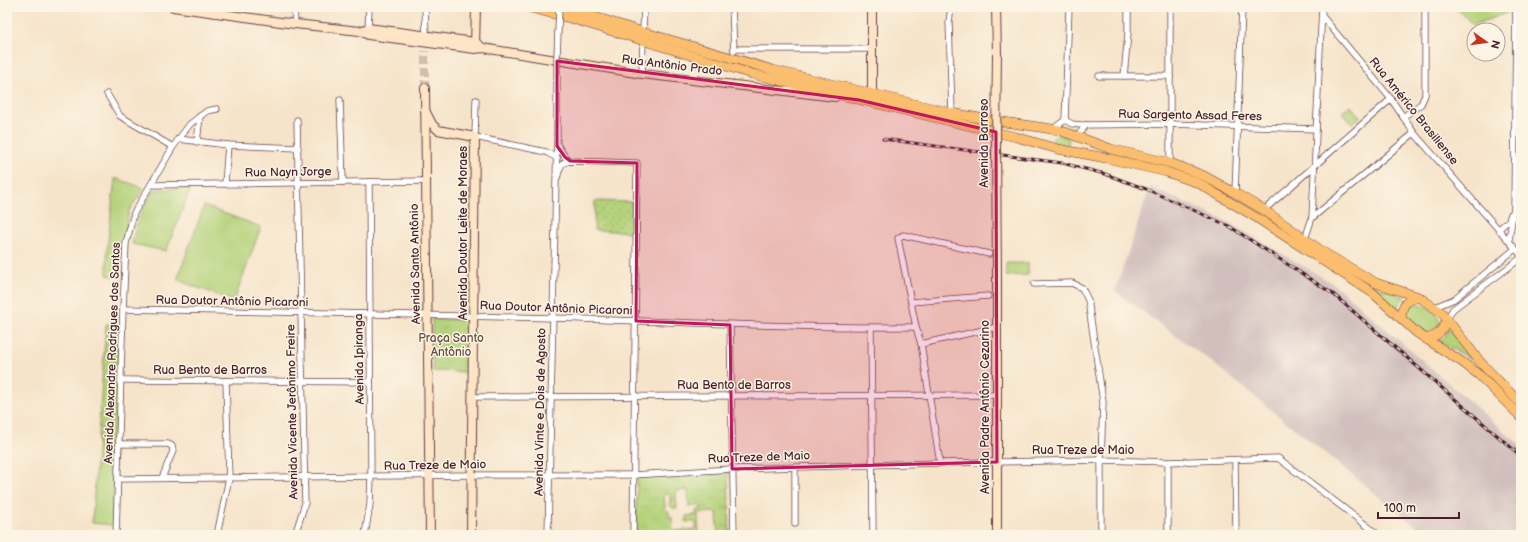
<svg xmlns="http://www.w3.org/2000/svg" width="1528" height="542" font-family="'Balsamiq Sans',sans-serif">
  <style>
    .railway { fill: #d1bfbd }
    .grass { fill: url(#grass-dots); stroke: #7e7852 }
    .park { fill: url(#park-crowns); stroke: #7e7852; fill-rule: evenodd }
    .garden { fill: #b3d279; stroke: #7e7852 }
    .lines { fill: none; stroke-linecap: round; stroke-linejoin: round }
    .secondary-tunnel { stroke: #d4bdaa; stroke-width: 8; stroke-dasharray: 8 4; stroke-linecap: butt }
    .street-casing { stroke: #643d43; stroke-width: 7 }
    .secondary-casing { stroke: #643d43; stroke-width: 10 }
    .primary-casing { stroke: #643d43; stroke-width: 10 }
    .street { stroke: #fff; stroke-width: 5.5 }
    .secondary { stroke: #fde5c5; stroke-width: 8 }
    .primary { stroke: #fbbe6e; stroke-width: 9 }
    .rail-casing { stroke: #4a1f2b; stroke-width: 3 }
    .rail { stroke: #fcf5e5; stroke-width: 1.5; stroke-dasharray: 4.5; stroke-linecap: butt }
    .street-bridge-casing { stroke: #643d43; stroke-width: 7; stroke-linecap: butt }
    .secondary-bridge-casing { stroke: #643d43; stroke-width: 10; stroke-linecap: butt }
    .street-bridge { stroke: #fff; stroke-width: 5.5 }
    .secondary-bridge { stroke: #fde5c5; stroke-width: 8 }
    .marked { fill: #c2185b; fill-opacity: 0.2; stroke: #c2185b; stroke-width: 3; stroke-linejoin: round }
    .labels { text-anchor: middle; stroke-width: 3; stroke-linejoin: round; paint-order: stroke }
    .street-label { font-size: 12px; fill: #4a1f2b; stroke: #fcf5e5 }
    .park-label { font-size: 12px; fill: #644c3e; stroke: #fcf5e5 }
  </style>
  <defs>
    <pattern id="grass-dots" width="8" height="8" patternUnits="userSpaceOnUse"><rect width="8" height="8" fill="#b3d279"/><path d="M2 2h.1M6 6h.1" fill="none" stroke="#9bb469" stroke-width="1.8" stroke-linecap="round"/></pattern>
    <pattern id="park-crowns" width="20" height="18" patternUnits="userSpaceOnUse"><rect width="20" height="18" fill="#b3d279"/><path d="M2 6a3 3 0 1 1 6 0M12 15a3 3 0 1 1 6 0" fill="none" stroke="#9bb469"/></pattern>
  </defs>
  <rect width="100%" height="100%" fill="#fcf5e5"/>
  <filter id="ink" filterUnits="userSpaceOnUse"><feTurbulence type="fractalNoise" baseFrequency=".025" numOctaves="2"/><feDisplacementMap in="SourceGraphic" scale="8" xChannelSelector="R" yChannelSelector="G"/><feConvolveMatrix kernelMatrix="1 2 1 2 8 2 1 2 1" color-interpolation-filters="sRGB"/></filter>
  <filter id="wash" filterUnits="userSpaceOnUse"><feTurbulence type="fractalNoise" baseFrequency=".012" numOctaves="4" result="noise"/><feDisplacementMap in="SourceGraphic" scale="16" xChannelSelector="R" yChannelSelector="G"/><feGaussianBlur stdDeviation="0.9" result="paint"/><feColorMatrix in="noise" values="0 0 0 0 0 0 0 0 0 0 0 0 0 0 0 0 0 1.4 0 .05"/><feComposite in="paint" operator="in"/></filter>
  <g filter="url(#wash)">
    <rect width="100%" height="100%" fill="#f6e4ca"/>
    <polygon class="railway" points="1150,187 1228,222 1334,284 1521,446 1521,535 1427,535 1213,363 1115,291"/>
    <polygon class="grass" points="595,201 632,202 631,232 594,230"/>
    <g class="park">
      <polygon points="432,319 471,320 470,372 433,371"/>
      <path d="M728,472L730,535H636L637,478ZM688,490L689,507L700,505L701,509L696,511V515L686,516V522H696V529L673,531L672,517H669V512L665,508L664,494H670V505L673,508H677L676,491ZM717,512L718,533L699,534L698,513Z"/>
    </g>
    <g class="garden">
      <polygon points="1456,7 1512,7 1512,11 1473,25"/>
      <polygon points="1350,105 1360,117 1352,124 1342,112"/>
      <polygon points="1056,134 1067,137 1069,139 1068,145 1065,146 1053,143 1052,138"/>
      <polygon points="115,178 144,188 129,211 122,250 120,277 107,275 107,250"/>
      <path d="M191,188L166,251L132,244C136,223 142,208 154,190Z"/>
      <polygon points="204,206 261,227 234,301 177,280"/>
      <polygon points="1006,263 1028,263 1028,275 1006,276"/>
      <polygon points="1371,284 1405,297 1399,303 1397,310"/>
      <path d="M1416,303C1425,305 1445,315 1437,327C1436,330 1433,332 1430,332C1416,335 1390,309 1416,303Z"/>
      <polygon points="106,324 120,326 112,525 92,523"/>
      <polygon points="1449,328 1472,360 1438,341 1444,338"/>
    </g>
  </g>
  <g filter="url(#ink)">
    <g class="lines">
      <polyline class="secondary-tunnel" points="425,88 425,51"/>
      <g class="street-casing">
        <g id="street">
          <polyline points="294,7 295,24"/>
          <polyline points="425,7 426,35"/>
          <polyline points="732,7 734,51"/>
          <polyline points="951,7 949,22 952,113"/>
          <polyline points="1170,7 1170,163"/>
          <polyline points="1322,16 1391,99 1414,133 1521,255"/>
          <polyline points="368,31 369,7"/>
          <polyline points="643,32 644,7"/>
          <polyline points="734,49 872,49"/>
          <polyline points="642,74 643,41"/>
          <polyline points="1099,76 1170,76"/>
          <polyline points="1124,76 1128,33 1128,7"/>
          <polyline points="107,94 120,116 173,147"/>
          <polyline points="340,100 343,182"/>
          <polyline points="476,100 475,137 546,152 557,158"/>
          <polyline points="1403,117 1421,104 1425,95 1425,7"/>
          <polyline points="1065,120 1072,124 1081,125 1171,124 1316,129"/>
          <polyline points="1065,120 1069,7"/>
          <polyline points="1053,129 1065,120"/>
          <polyline points="1077,137 1086,125"/>
          <polyline points="178,139 228,145 298,148"/>
          <polyline points="197,142 200,116"/>
          <polyline points="558,146 565,157 570,161"/>
          <polyline points="557,178 560,168 563,163 570,161 637,163 633,535"/>
          <polyline points="225,184 228,145"/>
          <polyline points="151,185 426,181"/>
          <polyline points="1235,193 1242,7"/>
          <polyline points="1264,210 1391,99"/>
          <polyline points="1312,218 1414,133"/>
          <polyline points="1499,229 1509,220 1511,214"/>
          <polyline points="1305,239 1312,218 1322,7"/>
          <polyline points="1509,240 1514,207 1516,7"/>
          <polyline points="1034,284 1072,283 1082,288 1088,300 1103,402 1101,460 1101,535"/>
          <polyline points="911,302 988,296"/>
          <polyline points="1435,307 1454,299 1515,249"/>
          <path d="M123,309C266,312 410,314 553,318C674,322 795,328 916,327"/>
          <polyline points="1447,319 1453,309 1521,258"/>
          <polyline points="730,325 734,535"/>
          <polyline points="871,328 873,535"/>
          <polyline points="921,344 997,327"/>
          <polyline points="122,380 370,382"/>
          <polyline points="472,397 997,395"/>
          <polyline points="120,444 168,444 172,446 173,451 162,478"/>
          <polyline points="1235,460 1236,535"/>
          <polyline points="1168,462 1168,535"/>
          <polyline points="940,463 921,344 916,327 898,238 903,235 989,254"/>
          <polyline points="795,467 795,524"/>
          <polyline points="119,479 471,475 633,475 732,469 940,463 1101,460 1168,462 1278,458 1375,532"/>
          <polyline points="116,535 123,309 126,243 134,213 173,147 190,124 207,111 217,109"/>
          <polyline points="217,535 229,478 226,381"/>
          <polyline points="295,535 305,503 297,120"/>
          <polyline points="365,535 370,504 371,477 369,182"/>
          <polyline points="548,535 557,136"/>
        </g>
      </g>
      <g class="secondary-casing">
        <g id="secondary">
          <polyline points="173,7 295,24 360,31 368,35 475,49 483,48 642,74 835,97"/>
          <polyline points="872,7 872,93"/>
          <polyline points="996,7 997,54"/>
          <polyline points="360,31 368,28 475,42 483,48"/>
          <polyline points="475,46 476,7"/>
          <polyline points="425,88 430,535"/>
          <polyline points="425,110 432,124 438,130 475,137 471,535"/>
          <polyline points="997,278 997,535"/>
        </g>
      </g>
      <g class="primary-casing">
        <g id="primary">
          <polyline points="527,7 573,19 752,74 1016,137 1058,149 1106,158 1167,172 1198,183 1257,218 1373,293 1417,333 1462,362 1479,375 1521,417"/>
          <polyline points="563,7 643,32 773,70 952,113 990,120 1059,130 1111,149 1170,163 1202,175 1235,193 1264,210 1326,254 1376,283 1419,297 1442,313 1481,363 1521,404"/>
          <path d="M1401,318C1402,304 1406,300 1419,297"/>
          <path d="M1426,339C1439,335 1441,333 1447,319"/>
        </g>
      </g>
      <use href="#street" class="street"/>
      <use href="#secondary" class="secondary"/>
      <use href="#primary" class="primary"/>
      <g class="rail-casing">
        <polyline id="rail" points="883,139 1062,163 1105,174 1146,189 1229,226 1333,294 1521,456"/>
      </g>
      <use href="#rail" class="rail"/>
      <g class="street-bridge-casing">
        <polyline id="street-bridge" points="557,136 557,56 559,7"/>
      </g>
      <g class="secondary-bridge-casing">
        <polyline id="secondary-bridge" points="997,278 996,141 997,54"/>
      </g>
      <use href="#street-bridge" class="street-bridge"/>
      <use href="#secondary-bridge" class="secondary-bridge"/>
    </g>
  </g>
  <path class="marked" d="M557,61L859,100L996,132L997,462L732,469L730,325L636,321L637,163L570,161L565,157L557,146Z"/>
  <g class="labels">
    <g class="street-label">
      <text transform="translate(672 65) rotate(7)" y="4">Rua Antônio Prado</text>
      <text transform="translate(1414 111) rotate(51)" y="4">Rua Américo Brasiliense</text>
      <text transform="translate(1190 115) rotate(1)" y="4">Rua Sargento Assad Feres</text>
      <text transform="translate(984 143) rotate(-90)" y="4">Avenida Barroso</text>
      <text transform="translate(288 172) rotate(-1)" y="4">Rua Nayn Jorge</text>
      <text transform="translate(463 233) rotate(-90)" y="4">Avenida Doutor Leite de Moraes</text>
      <text transform="translate(415 264) rotate(-91)" y="4">Avenida Santo Antônio</text>
      <text transform="translate(232 301) rotate(1)" y="4">Rua Doutor Antônio Picaroni</text>
      <text transform="translate(556 308) rotate(2)" y="4">Rua Doutor Antônio Picaroni</text>
      <text transform="translate(112 353) rotate(-88)" y="4">Avenida Alexandre Rodrigues dos Santos</text>
      <text transform="translate(359 359) rotate(-91)" y="4">Avenida Ipiranga</text>
      <text x="210" y="374">Rua Bento de Barros</text>
      <text x="734" y="389">Rua Bento de Barros</text>
      <text transform="translate(985 407) rotate(-90)" y="4">Avenida Padre Antônio Cezarino</text>
      <text transform="translate(292 412) rotate(-91)" y="4">Avenida Vicente Jerônimo Freire</text>
      <text transform="translate(540 412) rotate(-89)" y="4">Avenida Vinte e Dois de Agosto</text>
      <text x="1083" y="454">Rua Treze de Maio</text>
      <text transform="translate(759 457) rotate(-2)" y="4">Rua Treze de Maio</text>
      <text transform="translate(435 465) rotate(-1)" y="4">Rua Treze de Maio</text>
    </g>
    <g class="park-label">
      <text x="451" y="342">Praça Santo<tspan x="451" dy="14">Antônio</tspan></text>
    </g>
  </g>
  <rect width="1528" height="542" fill="none" stroke="#fcf5e5" stroke-width="24"/>
  <g transform="translate(1486 42) rotate(104)"><circle r="19" fill="#fcf5e5" stroke="#b59f9b"/>
  <path d="M0-3L7 15L0 10L-7 15Z" fill="#c8321e"/>
  <text y="-6" font-size="11" font-weight="bold" text-anchor="middle" fill="#4a1f2b">N</text>
  </g>
  <path d="M1378 512v6h81v-6" fill="none" stroke="#4a1f2b" stroke-width="2"/>
  <text x="1384" y="512" font-size="12" fill="#4a1f2b" stroke="#fcf5e5" stroke-width="3" paint-order="stroke">100 m</text>
</svg>
